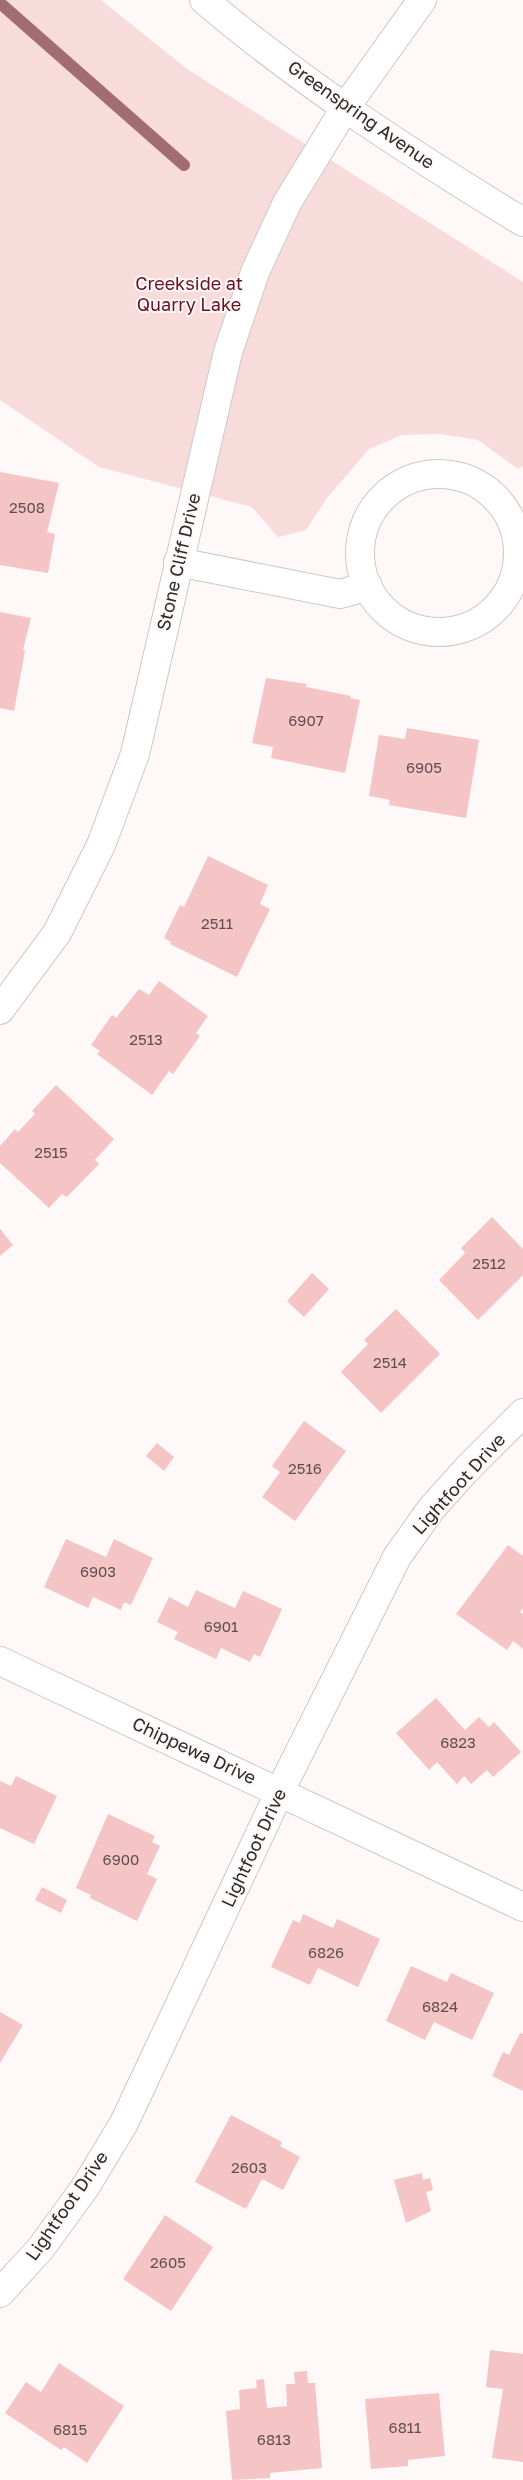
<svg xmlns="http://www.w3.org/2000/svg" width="523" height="2480" font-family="'Golos Text',sans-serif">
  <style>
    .green { fill: #f8dbdb }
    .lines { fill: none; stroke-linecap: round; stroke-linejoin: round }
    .stream { stroke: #a26d70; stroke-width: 12 }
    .building { fill: #f5c5c6 }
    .street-casing { stroke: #cec7c7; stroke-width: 30 }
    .secondary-casing { stroke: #cec7c7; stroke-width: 30 }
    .street { stroke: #fff; stroke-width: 28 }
    .secondary { stroke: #fff; stroke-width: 28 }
    .labels { text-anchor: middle; stroke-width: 4; stroke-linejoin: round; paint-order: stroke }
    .number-label { font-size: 15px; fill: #5e5050 }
    .street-label { font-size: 18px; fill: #2c2929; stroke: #fef8f9 }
    .park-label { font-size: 18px; fill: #6b1022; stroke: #fef8f9 }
  </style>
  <rect width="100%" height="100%" fill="#fef8f9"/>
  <polygon class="green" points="0,0 101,0 187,69 523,282 523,466 518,469 478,440 440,434 402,435 369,449 327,498 306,530 278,537 252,507 99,467 0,400"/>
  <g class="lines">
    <polyline class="stream" points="0,3 184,165"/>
  </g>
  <g class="building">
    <polygon points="0,472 59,483 47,532 55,534 48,573 0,565"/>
    <polygon points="0,612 31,618 23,650 25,651 14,711 0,708"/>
    <polygon points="266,678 307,684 306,687 351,696 350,698 360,700 345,773 271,758 273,747 252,743"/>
    <polygon points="407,728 479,740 466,818 389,805 390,800 369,796 379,735 405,739"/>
    <polygon points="208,856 268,885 260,904 270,909 237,977 170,944 171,942 164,938 180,905 184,907"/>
    <polygon points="159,981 208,1016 196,1033 200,1036 173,1074 169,1071 152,1095 97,1054 100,1051 91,1045 112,1015 116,1018 139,989 149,995"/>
    <polygon points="56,1085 114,1139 95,1160 99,1164 67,1197 62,1194 49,1208 0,1163 0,1146 15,1129 18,1132 35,1114 32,1111"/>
    <polygon points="492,1217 523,1249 523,1275 478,1320 439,1280 465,1253 461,1248"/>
    <polygon points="0,1229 13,1245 0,1256"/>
    <polygon points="312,1273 329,1289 304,1317 287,1301"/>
    <polygon points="396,1309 440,1354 381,1413 341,1372 368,1344 364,1340"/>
    <polygon points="304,1421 346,1451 295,1521 262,1497 280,1472 272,1466"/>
    <polygon points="157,1443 174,1457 164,1471 146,1456"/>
    <polygon points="66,1539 106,1557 114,1539 153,1558 131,1605 124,1602 121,1610 93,1597 88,1608 44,1587"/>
    <polygon points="508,1545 523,1556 523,1608 520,1612 523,1614 523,1649 513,1641 507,1650 456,1614"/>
    <polygon points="196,1590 235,1608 243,1591 282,1609 260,1657 254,1654 250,1662 221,1648 216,1659 174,1639 178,1632 157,1622 169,1597 188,1607"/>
    <polygon points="436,1698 465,1730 479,1717 489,1727 494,1722 521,1752 493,1777 487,1770 471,1784 464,1776 457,1784 437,1762 429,1770 396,1733"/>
    <polygon points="16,1776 57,1796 34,1844 0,1828 0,1781 11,1786"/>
    <polygon points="108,1814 155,1836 152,1842 160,1846 147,1874 157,1879 137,1921 90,1898 91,1895 76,1888"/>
    <polygon points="42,1887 67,1900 61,1913 35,1900"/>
    <polygon points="303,1914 333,1928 337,1919 380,1939 358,1987 318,1968 310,1985 271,1967 293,1920 300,1923"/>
    <polygon points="411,1966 447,1982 451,1973 494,1993 472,2040 434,2022 425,2040 386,2021"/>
    <polygon points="0,2012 23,2025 0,2063"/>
    <polygon points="520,2033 523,2034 523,2091 492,2076 503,2052 509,2055"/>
    <polygon points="231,2115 282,2142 280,2146 300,2157 283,2190 262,2179 246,2209 195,2182"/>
    <polygon points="422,2173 423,2180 430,2178 433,2190 426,2192 431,2211 406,2223 394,2180"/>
    <polygon points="165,2215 213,2247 171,2311 123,2279"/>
    <polygon points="490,2350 523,2354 523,2462 492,2458 503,2389 486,2387"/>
    <polygon points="59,2363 124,2406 87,2463 64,2447 61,2450 5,2413 26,2382 41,2392"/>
    <polygon points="307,2371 308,2383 315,2383 322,2468 270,2473 270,2478 232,2480 226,2411 240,2409 239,2390 257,2388 256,2380 264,2379 267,2408 287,2406 286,2384 295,2384 294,2372"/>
    <polygon points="439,2393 445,2456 408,2460 408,2466 371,2469 365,2399"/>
  </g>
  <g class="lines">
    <g class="street-casing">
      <g id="street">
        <circle cx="439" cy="553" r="79"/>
        <polyline points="178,562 340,594 368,586"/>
        <polyline points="0,1010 57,933 101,845 135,754 228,352 255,272 287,203 345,108"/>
        <polyline points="0,1661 523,1907"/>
        <polyline points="0,2293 41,2248 86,2186 124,2123 280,1791 397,1557 431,1509 466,1470 523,1413"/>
      </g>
    </g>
    <g class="secondary-casing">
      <g id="secondary">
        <path d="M204,0C303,84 413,155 523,222"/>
        <polyline points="345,108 422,0"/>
      </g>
    </g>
    <use href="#street" class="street"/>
    <use href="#secondary" class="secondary"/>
  </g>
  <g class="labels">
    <g class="number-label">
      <text x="27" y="513">2508</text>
      <text x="306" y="726">6907</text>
      <text x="424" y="773">6905</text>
      <text x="217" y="929">2511</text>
      <text x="146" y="1045">2513</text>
      <text x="51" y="1158">2515</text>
      <text x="489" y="1269">2512</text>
      <text x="390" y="1368">2514</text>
      <text x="305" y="1474">2516</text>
      <text x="98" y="1577">6903</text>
      <text x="221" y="1632">6901</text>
      <text x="458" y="1748">6823</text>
      <text x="121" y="1865">6900</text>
      <text x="326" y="1958">6826</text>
      <text x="440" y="2012">6824</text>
      <text x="249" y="2173">2603</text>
      <text x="168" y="2268">2605</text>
      <text x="405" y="2433">6811</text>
      <text x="70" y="2435">6815</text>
      <text x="274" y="2445">6813</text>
    </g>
    <g class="street-label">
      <text transform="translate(361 115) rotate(35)" y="6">Greenspring Avenue</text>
      <text transform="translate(179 562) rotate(-77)" y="6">Stone Cliff Drive</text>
      <text transform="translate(459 1484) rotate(-48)" y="6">Lightfoot Drive</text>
      <text transform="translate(194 1751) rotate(25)" y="6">Chippewa Drive</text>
      <text transform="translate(254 1848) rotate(-65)" y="6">Lightfoot Drive</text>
      <text transform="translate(67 2206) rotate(-55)" y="6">Lightfoot Drive</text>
    </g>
    <g class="park-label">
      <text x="189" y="290">Creekside at<tspan x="189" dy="21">Quarry Lake</tspan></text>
    </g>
  </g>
</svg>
